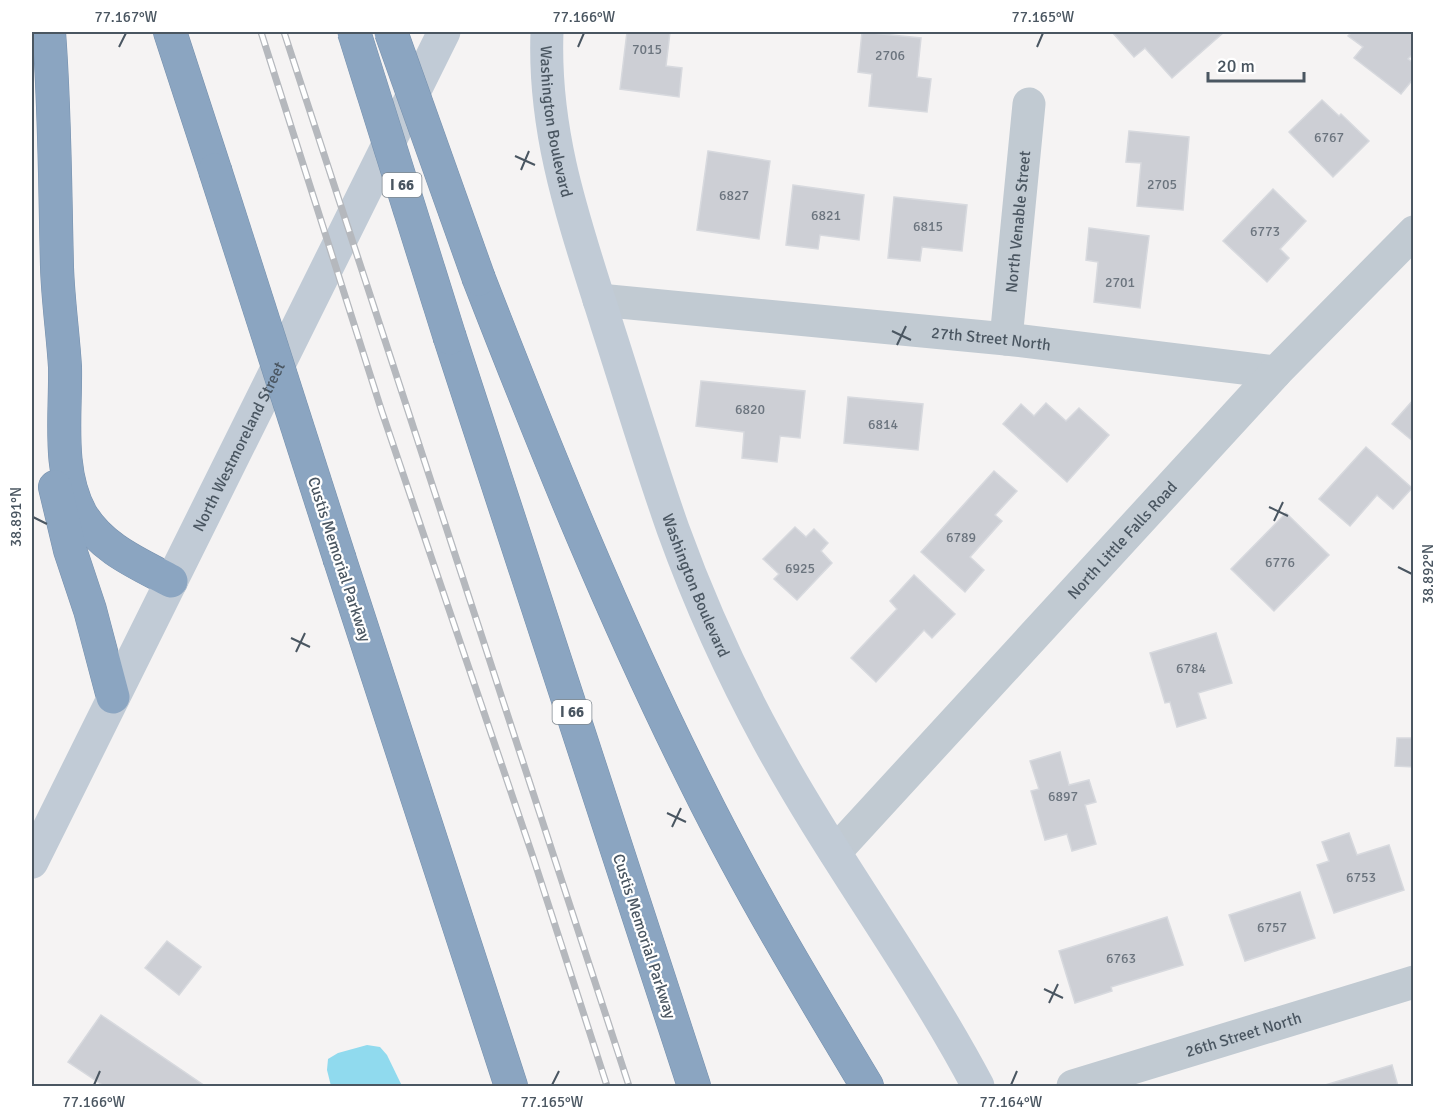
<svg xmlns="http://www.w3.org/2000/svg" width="1445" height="1118" font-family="Signika,sans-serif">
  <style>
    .water { fill: #90daee }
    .building { fill: #cdcfd5; stroke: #d7d9de; stroke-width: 1.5 }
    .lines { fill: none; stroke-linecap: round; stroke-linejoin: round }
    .motorway-casing { stroke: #7690ad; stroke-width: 34 }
    .minor { stroke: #c1cad2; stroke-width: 33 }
    .tertiary { stroke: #c1cad2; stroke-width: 33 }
    .secondary { stroke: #c1cbd6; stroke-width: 33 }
    .motorway { stroke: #8ba5c1; stroke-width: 33 }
    .rail-casing { stroke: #b5b8bd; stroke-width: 7 }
    .rail { stroke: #fff; stroke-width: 4.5; stroke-dasharray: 14; stroke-linecap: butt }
    .motorway-bridge-casing { stroke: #7690ad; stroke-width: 34; stroke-linecap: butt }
    .motorway-bridge { stroke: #8ba5c1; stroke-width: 33 }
    .ticks { fill: none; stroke: #4a5661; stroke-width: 2 }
    .labels { text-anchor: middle; stroke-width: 4.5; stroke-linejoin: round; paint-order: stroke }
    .number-label { font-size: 14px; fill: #6b747e }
    .shield { fill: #fff; stroke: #808990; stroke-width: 1.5 }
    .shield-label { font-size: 15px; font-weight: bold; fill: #4a5661 }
    .street-label { font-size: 16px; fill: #4a5661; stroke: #fff }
    .neatline { fill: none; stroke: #4a5661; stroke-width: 2 }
    .ticks-label { font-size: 15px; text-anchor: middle; fill: #4a5661 }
  </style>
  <rect width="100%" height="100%" fill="#f5f3f3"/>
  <polygon class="water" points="367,1045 380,1047 387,1055 402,1086 331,1086 327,1070 328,1059 338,1053"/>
  <g class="building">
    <polygon points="627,32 670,32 666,66 682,68 679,97 620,89"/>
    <polygon points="862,32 921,38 917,77 931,79 927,112 869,106 872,74 858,72"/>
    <polygon points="1114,32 1224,32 1172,78 1145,48 1134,57 1113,33"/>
    <polygon points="1352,32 1414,32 1414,53 1408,59 1414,63 1414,78 1401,94 1354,58 1363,47 1348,36"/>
    <polygon points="1322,100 1339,116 1341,114 1369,141 1333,177 1289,132"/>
    <polygon points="1129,131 1189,137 1183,210 1137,206 1141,163 1126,162"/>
    <polygon points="708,151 770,161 759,239 697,230"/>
    <polygon points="793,185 864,195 859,240 820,235 818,249 786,245"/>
    <polygon points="1273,189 1306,221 1280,249 1289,258 1267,282 1223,241"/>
    <polygon points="894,197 967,205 962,251 922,247 920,261 888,258"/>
    <polygon points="1089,228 1149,236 1140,308 1094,302 1098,262 1086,260"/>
    <polygon points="701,381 805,391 800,438 780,436 777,462 742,458 744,432 696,426"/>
    <polygon points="848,397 923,404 918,450 844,443"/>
    <polygon points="1414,399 1414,442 1392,424"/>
    <polygon points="1046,403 1066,421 1079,408 1109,435 1067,482 1003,424 1021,404 1034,416"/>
    <polygon points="1366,447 1412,488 1393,509 1377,495 1350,526 1319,499"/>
    <polygon points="994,471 1017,491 995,515 1002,521 970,557 984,570 965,592 921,552"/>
    <polygon points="1286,513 1329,555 1274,611 1231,569"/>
    <polygon points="795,527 806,537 814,529 828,543 821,551 832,563 797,600 774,579 779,574 763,559"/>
    <polygon points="914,575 955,614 932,638 924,630 876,682 851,658 897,609 890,601"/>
    <polygon points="1216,633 1232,683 1198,693 1206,718 1177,727 1170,702 1165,703 1150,653"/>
    <polygon points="1397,738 1414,738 1414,767 1395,766"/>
    <polygon points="1060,752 1069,785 1089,780 1096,802 1085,805 1096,844 1072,851 1067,834 1045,840 1031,791 1039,789 1030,761"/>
    <polygon points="1349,833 1357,855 1389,845 1404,890 1334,913 1317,865 1329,861 1322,842"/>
    <polygon points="1300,892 1315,938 1245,961 1229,915"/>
    <polygon points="1167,917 1183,965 1111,987 1112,991 1075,1003 1059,951"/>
    <polygon points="167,941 201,967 179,995 145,968"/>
    <polygon points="101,1015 205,1086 104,1086 68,1062"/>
    <polygon points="1392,1065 1398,1086 1322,1086"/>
  </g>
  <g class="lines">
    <g class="motorway-casing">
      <g id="motorway">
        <path d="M49,32C55,110 55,189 57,267C58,300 63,334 65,367C66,414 57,471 81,514C101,548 137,563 171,581"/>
        <polyline points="170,32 215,170"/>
        <path d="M479,279C546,451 615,622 698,787C749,890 808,988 867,1086"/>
        <polyline points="450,338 694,1086"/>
        <polyline points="55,487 70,550 90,610 113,697"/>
        <polyline points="340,560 511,1086"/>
      </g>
    </g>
    <g class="minor">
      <path id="s1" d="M599,300L1006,339L1276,372"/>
      <path id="s2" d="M1006,339L1029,104"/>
      <path id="s3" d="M835,852L1276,372L1414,232"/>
    </g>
    <path class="tertiary" id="s4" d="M1073,1086L1414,982"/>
    <g class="secondary">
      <path id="s5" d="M547,32C543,137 576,226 607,325C629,393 649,461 673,529C699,601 731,672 768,740C832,858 915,967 978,1086"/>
      <path id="s6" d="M32,862L444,32"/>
    </g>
    <use href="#motorway" class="motorway"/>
    <g class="rail-casing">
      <g id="rail">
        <polyline points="261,32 382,412 533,857 607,1086"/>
        <polyline points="284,32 629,1086"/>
      </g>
    </g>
    <use href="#rail" class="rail"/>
    <g class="motorway-bridge-casing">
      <g id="motorway-bridge">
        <polyline points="354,32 450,338"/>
        <polyline points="391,32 479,279"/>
        <polyline points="215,170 340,560"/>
      </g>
    </g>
    <use href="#motorway-bridge" class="motorway-bridge"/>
  </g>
  <path class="ticks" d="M119,47L126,33M578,47L584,33M1037,47L1043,33M515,156L535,165M521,170L529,151M892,331L911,340M897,345L906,326M1269,507L1288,516M33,517L47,524M1274,521L1283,502M1398,567L1412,574M291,638L310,647M296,652L305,633M667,813L686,822M672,827L681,808M1044,989L1063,998M1049,1003L1058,984M94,1085L100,1071M552,1085L559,1071M1011,1085L1017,1071"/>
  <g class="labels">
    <g class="number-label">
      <text x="647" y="54">7015</text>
      <text x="890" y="60">2706</text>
      <text x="1329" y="142">6767</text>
      <text x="1162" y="189">2705</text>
      <text x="734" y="200">6827</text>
      <text x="826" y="220">6821</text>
      <text x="928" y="231">6815</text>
      <text x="1265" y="236">6773</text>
      <text x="1120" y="287">2701</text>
      <text x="750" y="414">6820</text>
      <text x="883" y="429">6814</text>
      <text x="961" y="542">6789</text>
      <text x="1280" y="567">6776</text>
      <text x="800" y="573">6925</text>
      <text x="1191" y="673">6784</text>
      <text x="1063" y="801">6897</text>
      <text x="1361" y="882">6753</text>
      <text x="1272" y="932">6757</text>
      <text x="1121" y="963">6763</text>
    </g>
    <g class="shield">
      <rect x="382.5" y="173" width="39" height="24" rx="4.5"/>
      <rect x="552.5" y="700" width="39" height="24" rx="4.5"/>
    </g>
    <g class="shield-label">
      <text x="402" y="190">I 66</text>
      <text x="572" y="717">I 66</text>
    </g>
    <g class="street-label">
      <text dy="6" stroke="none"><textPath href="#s5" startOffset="90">Washington Boulevard</textPath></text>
      <text dy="6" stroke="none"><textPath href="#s2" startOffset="118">North Venable Street</textPath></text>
      <text dy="6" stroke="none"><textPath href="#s1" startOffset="394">27th Street North</textPath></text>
      <text dy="6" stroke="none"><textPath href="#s6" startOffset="464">North Westmoreland Street</textPath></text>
      <text dy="6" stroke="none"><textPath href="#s3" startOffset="424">North Little Falls Road</textPath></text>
      <text transform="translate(340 559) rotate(72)" y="6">Custis Memorial Parkway</text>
      <text dy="6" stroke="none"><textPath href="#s5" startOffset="576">Washington Boulevard</textPath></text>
      <text transform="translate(645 936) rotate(72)" y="6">Custis Memorial Parkway</text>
      <text dy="6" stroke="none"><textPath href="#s4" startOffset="178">26th Street North</textPath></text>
    </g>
  </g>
  <rect width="1445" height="1118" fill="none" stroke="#ffffff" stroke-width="66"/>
  <path d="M1208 72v9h96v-9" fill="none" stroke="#4a5661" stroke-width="3"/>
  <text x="1217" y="72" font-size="18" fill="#4a5661" stroke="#ffffff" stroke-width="4.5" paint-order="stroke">20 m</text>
  <rect x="33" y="33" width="1379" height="1052" class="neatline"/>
  <g class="ticks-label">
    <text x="126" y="22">77.167°W</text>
    <text x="584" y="22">77.166°W</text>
    <text x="1043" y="22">77.165°W</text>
    <text transform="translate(16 517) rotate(-90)" y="5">38.891°N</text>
    <text transform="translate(1428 574) rotate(-90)" y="5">38.892°N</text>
    <text x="94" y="1107">77.166°W</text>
    <text x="552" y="1107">77.165°W</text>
    <text x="1011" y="1107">77.164°W</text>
  </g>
</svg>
